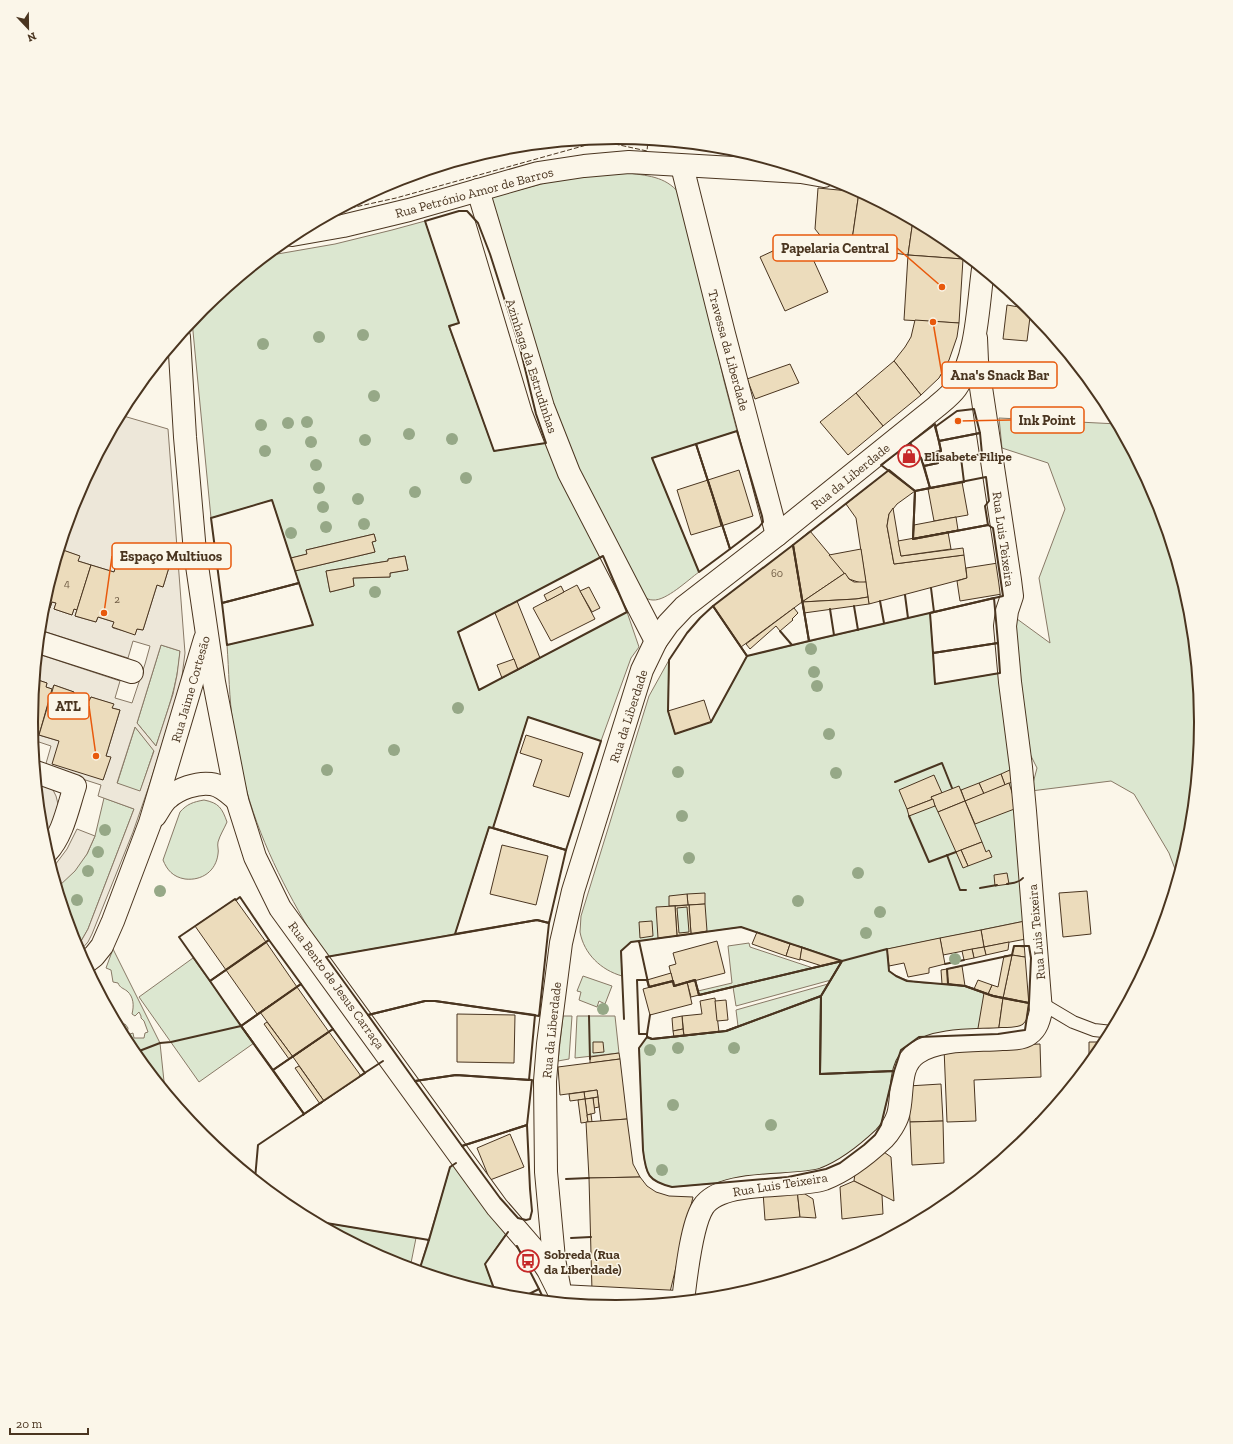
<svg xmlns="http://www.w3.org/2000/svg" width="1233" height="1444" font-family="'Zilla Slab',serif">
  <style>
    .green { fill: #dce7d0; stroke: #887966; fill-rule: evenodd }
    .parking { fill: #ede7d9; stroke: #887966; fill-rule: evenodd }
    .building { fill: #ecdcbc; stroke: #4a3520; fill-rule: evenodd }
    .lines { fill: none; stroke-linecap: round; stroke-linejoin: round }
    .service-casing { stroke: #4a3520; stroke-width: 14 }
    .minor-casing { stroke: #4a3520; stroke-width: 24 }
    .tertiary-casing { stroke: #4a3520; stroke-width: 24 }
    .service { stroke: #fbf6e9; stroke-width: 12 }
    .minor { stroke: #fbf6e9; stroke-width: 22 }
    .tertiary { stroke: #fbf6e9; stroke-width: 22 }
    .fence { stroke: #4a3520; stroke-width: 1; stroke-dasharray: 5 2; stroke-linecap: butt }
    .wall { stroke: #4a3520; stroke-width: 2 }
    .tree { fill: #96a887 }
    .labels { text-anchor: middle; stroke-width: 3; stroke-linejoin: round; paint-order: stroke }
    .number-label { font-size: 11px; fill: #725f47 }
    .street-label { font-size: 13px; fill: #4a3520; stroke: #fbf6e9 }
    .poi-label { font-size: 13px; font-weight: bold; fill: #4a3520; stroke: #fbf6e9; text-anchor: start }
    .rim { fill: none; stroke: #4a3520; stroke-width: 2 }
    .leader { fill: none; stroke: #e8590c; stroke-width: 1.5 }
    .callout-dot { fill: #e8590c; stroke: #fbf6e9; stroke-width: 1.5 }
    .callout { fill: #fbf6e9; stroke: #e8590c; stroke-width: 1.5 }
    .callout-label { font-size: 14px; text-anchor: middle; font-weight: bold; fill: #4a3520 }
  </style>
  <rect width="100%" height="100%" fill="#fbf6e9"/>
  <g class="green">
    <path d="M628,173C651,176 668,177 682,197L724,381L737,431L652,458L699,572C688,580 666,601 653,600C647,600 643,596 640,592L557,424L491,199L496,196L556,180L601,174Z"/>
    <path d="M425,221L459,323L449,327L494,451L546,443L603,556L458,632L479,690L627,612L639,647L631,658L601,741L528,717L493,828H489L455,934L326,957C296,909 267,857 250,802C242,776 237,750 233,724C229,698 229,671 227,645L313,625L295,571L375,552L372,542L376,541L374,534L306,550L307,554L291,558L272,500L211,518L192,321L203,308L266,256L335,244L392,230ZM405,556L408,570L390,573V577L353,578L354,586L330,592L326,571L388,561V559Z"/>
    <polygon points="999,418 1118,424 1158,498 1191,608 1202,722 1191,836 1178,877 1169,853 1134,794 1111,781 1031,791 1037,768 1027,748 1013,616 1050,643 1039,578 1065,509 1048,463 1002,448"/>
    <path d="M930,613L935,684L1000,673L1025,872V921L888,949L889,971C911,988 938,981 964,986C974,987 984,993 993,996L977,1034L919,1037L901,1050L894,1071L881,1125L875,1135L826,1169L788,1177L672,1187C648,1181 646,1175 643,1150L639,1048L647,1037L652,1039L726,1031L738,1026L736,1010L828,984L831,980L736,1006L733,987L699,995L698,991L732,983L728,946L749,943L750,947L813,968L841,961L741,927L631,942L621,951L622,976C601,970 584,954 580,932C580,927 581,921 581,916L649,696L669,660L668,711L675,733L711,722L747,656Z"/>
    <path d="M161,645L180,651C178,684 166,715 156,746L137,723Z"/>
    <polygon points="135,727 154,750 140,792 117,784"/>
    <polygon points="104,798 134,809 88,929 80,943 76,947 58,887 87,854 95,836"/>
    <path d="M204,800C219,803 222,808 227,822C224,829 220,835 218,842C217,846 219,850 218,854C216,871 202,881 185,879C173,877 167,870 163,860L180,812C187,804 193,802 204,800Z"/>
    <path d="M113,949L160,1043L165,1091L130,1047L118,1025L125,1024L128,1028L127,1035L133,1033L134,1038H144L145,1033L148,1032L144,1021L141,1018V1016L139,1012L135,1016L132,1014C134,1006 134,997 127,991C123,988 120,988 118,983L113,982L111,970L106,968Z"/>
    <polygon points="193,958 254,1043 199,1082 139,997"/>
    <polygon points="583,976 612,986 605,1004 599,1001 597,1007 579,1000 581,992 577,991"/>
    <polygon points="563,1016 572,1016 569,1059 558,1061"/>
    <polygon points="577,1016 615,1016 619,1053 575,1058"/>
    <polygon points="457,1162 507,1232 485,1264 494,1290 485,1291 419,1271 450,1168"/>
    <polygon points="314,1221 416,1238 410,1268 392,1263"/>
  </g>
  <g class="parking">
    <path d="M120,415L168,429L185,653L181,684L150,783L133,832L92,934L88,942L79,952L76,947L80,943L88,929L134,809L98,796L101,785L45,767L51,746L33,740L32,733L59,741L103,780L110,758L106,756L120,710L112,708L113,704L91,697L89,701L73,696L74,692L54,685L52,689L46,687L47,683L35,679L38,654L120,681L115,698L132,703L145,664L150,646L133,641L128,658L40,630L43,606L50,608L52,602L56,603L54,609L72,615L74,609L77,610L75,616L96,622L98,617L114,622L113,628L135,634L137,629L143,630L157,585L163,587L170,564L121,549L114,572L78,561L79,556L60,549L76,498ZM161,645L180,651L177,675L173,694L156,746L137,723ZM135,727L154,751L140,791L117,783Z"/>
    <polygon points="37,780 42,782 53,790 56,796 58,804 52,825 44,840"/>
    <polygon points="77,829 95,836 87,854 75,871 58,887 52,869 67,849"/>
  </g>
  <g class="building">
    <polygon points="818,188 859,192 851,247 827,244 815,229"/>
    <polygon points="859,192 862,193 913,220 908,255 851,247"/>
    <polygon points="913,220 942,235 963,253 963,259 908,255"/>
    <polygon points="803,237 828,292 785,311 760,257"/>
    <polygon points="908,255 963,259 959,323 904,320"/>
    <polygon points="1007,305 1031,309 1027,341 1003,339"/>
    <polygon points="915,320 959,323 957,337 949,360 939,378 921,395 894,361 905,347 911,337"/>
    <polygon points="894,361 921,395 883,426 856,393"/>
    <polygon points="790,364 799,383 755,399 747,379"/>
    <polygon points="856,393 883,426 848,455 820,422"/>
    <polygon points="739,470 753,516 721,526 708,480"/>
    <polygon points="889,470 915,491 897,504 889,514 887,526 894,564 964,555 967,578 869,604 856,518 846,504"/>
    <polygon points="708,480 721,526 691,535 677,490"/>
    <polygon points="962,482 968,515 934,521 928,489"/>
    <polygon points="893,508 901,556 963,548 964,555 894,564 887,526 889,514"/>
    <polygon points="956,517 958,530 913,539 914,525"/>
    <polygon points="810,531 845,573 802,602 793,545"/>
    <polygon points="948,532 951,549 901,556 898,541"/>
    <polygon points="374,534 376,541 372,542 375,552 295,571 291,558 307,554 306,550"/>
    <polygon points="793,545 802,602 741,647 713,606"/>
    <polygon points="60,549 80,556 78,561 91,565 77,610 74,609 72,615 54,609 56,603 52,602 50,608 43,606"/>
    <polygon points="121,549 170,564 163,587 157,585 143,630 137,629 135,635 112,627 114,622 98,617 96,622 75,616 91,565 114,572"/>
    <polygon points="861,549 866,582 861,583 849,579 829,555"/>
    <polygon points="405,556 408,570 390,573 390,577 353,578 354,586 330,592 326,571 388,561 388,559"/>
    <polygon points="998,563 1002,594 960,601 957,581 967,578 966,568"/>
    <polygon points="845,573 849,579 854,582 866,582 868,597 856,599 802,602"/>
    <polygon points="577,585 595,619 551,641 533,608"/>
    <polygon points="561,586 564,592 547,601 544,595"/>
    <polygon points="589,587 600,608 592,612 580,591"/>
    <polygon points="868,597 869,604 804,613 802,602 856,599"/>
    <polygon points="517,601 540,658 518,670 495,613"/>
    <polygon points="794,608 798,613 792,619 793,620 780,631 776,626 750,649 746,644"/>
    <polygon points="514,659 518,670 502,678 497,665"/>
    <polygon points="35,679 47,683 46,687 52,689 39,735 32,733 31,722"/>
    <polygon points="54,685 74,692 73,696 89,701 91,697 114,704 112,708 120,710 106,756 111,757 103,780 52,764 59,741 39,735"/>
    <polygon points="704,700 711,722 675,734 668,711"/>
    <polygon points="526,735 583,753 569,797 533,786 542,760 520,753"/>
    <polygon points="1012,769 1014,781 1005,785 1001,774"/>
    <polygon points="1001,774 1005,785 984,794 979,783"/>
    <polygon points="934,775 942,793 931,797 933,799 907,809 899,790"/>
    <polygon points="979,783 984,794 965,801 961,790"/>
    <polygon points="1009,783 1017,808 975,824 965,801"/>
    <polygon points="959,786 965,801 938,812 931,797"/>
    <polygon points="933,799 935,806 909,816 907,809"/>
    <polygon points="965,801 982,842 956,852 938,812"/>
    <polygon points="982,842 986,852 989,850 992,857 968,866 961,850"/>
    <polygon points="502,845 548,856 536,905 490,894"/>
    <polygon points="961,850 968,866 963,868 956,852"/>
    <polygon points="1007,873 1009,884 995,886 994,875"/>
    <polygon points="1087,891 1091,934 1063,937 1059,893"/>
    <polygon points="705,893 705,904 688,905 687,894"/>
    <polygon points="687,894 688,905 669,906 669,896"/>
    <polygon points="235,899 266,942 226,970 195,926"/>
    <polygon points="705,904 707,931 691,934 689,905"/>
    <path d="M689,905L691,934L677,936L675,906ZM687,907L689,932L679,933L677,908Z"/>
    <polygon points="675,906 677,936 658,938 656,907"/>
    <polygon points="652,921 653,936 640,938 639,922"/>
    <polygon points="1025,921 1026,939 984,947 981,930"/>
    <polygon points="981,930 984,947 943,955 940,938"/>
    <polygon points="757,932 790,944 786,956 752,944"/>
    <polygon points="940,938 945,964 929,968 929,973 908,977 904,963 889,966 887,949"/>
    <polygon points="717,941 725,973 674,986 669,966 676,964 673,953"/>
    <polygon points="266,942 297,987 257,1014 226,970"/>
    <polygon points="1009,942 1008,950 986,955 984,947"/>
    <polygon points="790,944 802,947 800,960 786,956"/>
    <polygon points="1014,946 1026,947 1031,958 1012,955"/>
    <polygon points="802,947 842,961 822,966 800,959"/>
    <polygon points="984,947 986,955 974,958 972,949"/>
    <polygon points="972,949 974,958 964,960 962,951"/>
    <polygon points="1012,955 1031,958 1029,1003 1003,998"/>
    <polygon points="1012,955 1003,998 988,994 992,985 998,987 1004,956"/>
    <polygon points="962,966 965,986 948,984 947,969"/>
    <polygon points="947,969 948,984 942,984 941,970"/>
    <polygon points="671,973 673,981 649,987 647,980"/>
    <polygon points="695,980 699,995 691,997 687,982"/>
    <polygon points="978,980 992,985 988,994 974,989"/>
    <polygon points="673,981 674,986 687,982 692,1004 650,1015 643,989"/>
    <polygon points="297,987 329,1032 293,1057 260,1012"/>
    <polygon points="984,993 993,996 1003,998 998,1034 977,1034"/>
    <polygon points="715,998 719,1032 684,1036 682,1016 702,1014 700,1001"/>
    <polygon points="1003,998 1029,1003 1025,1030 998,1034"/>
    <polygon points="726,1000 728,1020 717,1021 715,1001"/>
    <polygon points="457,1014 515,1015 514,1063 457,1062"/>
    <polygon points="682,1016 683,1029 673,1031 672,1018"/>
    <polygon points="267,1022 293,1057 289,1059 264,1024"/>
    <polygon points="683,1029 684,1036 674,1037 673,1031"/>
    <polygon points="329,1032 361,1076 324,1101 293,1057"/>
    <polygon points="593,1042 603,1042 604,1052 593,1053"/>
    <polygon points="1089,1042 1106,1042 1093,1060 1089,1060"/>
    <polygon points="1040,1044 1041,1077 974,1080 976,1121 947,1122 944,1048"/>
    <polygon points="619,1053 620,1059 590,1063 590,1057"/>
    <polygon points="620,1059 627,1119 601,1121 597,1090 560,1095 558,1067"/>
    <polygon points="299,1066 324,1101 320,1104 295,1068"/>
    <polygon points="941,1084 943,1121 910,1122 908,1086"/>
    <polygon points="597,1090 598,1097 585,1099 584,1092"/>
    <polygon points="584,1092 585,1099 570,1101 569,1094"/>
    <polygon points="598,1097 599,1107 594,1108 593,1098"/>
    <polygon points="593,1098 595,1113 587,1115 585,1099"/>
    <polygon points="585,1099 588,1122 581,1123 578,1100"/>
    <polygon points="591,1114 592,1122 588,1122 587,1115"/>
    <polygon points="627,1119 633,1164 640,1177 589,1178 586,1122"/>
    <polygon points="943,1121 944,1163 912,1165 910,1122"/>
    <polygon points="510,1134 524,1167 490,1180 477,1148"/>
    <polygon points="881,1150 891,1157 894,1201 854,1181 856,1166"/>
    <polygon points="640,1177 647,1186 656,1192 669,1196 693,1197 670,1292 592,1291 589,1178"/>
    <polygon points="854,1181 882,1195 883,1214 842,1219 840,1187"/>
    <polygon points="797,1189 800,1217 765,1220 763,1192"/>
    <polygon points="797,1189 813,1199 816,1218 800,1217"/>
  </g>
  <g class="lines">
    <g class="service-casing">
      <polyline id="service" points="1041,1003 1073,1022 1094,1030 1112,1032"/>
    </g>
    <g class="minor-casing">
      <g id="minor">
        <polyline points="682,166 724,334 777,535"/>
        <polyline points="478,190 543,407 569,473 656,641"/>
        <polyline points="179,337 185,437 195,552 214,682 237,800 255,857 280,908 497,1207 536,1252 548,1270 561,1296 677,1302"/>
        <polyline points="39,642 132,672"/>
        <path d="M36,772L75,786C68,807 63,835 47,852"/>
        <path d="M155,816C159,810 163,802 168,798C178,789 197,782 211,784C221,785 230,794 237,800"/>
        <polyline points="85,963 94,956 102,946 113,921 150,823 205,639"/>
        <path d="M683,1301C686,1277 691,1226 703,1207C722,1178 795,1189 824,1179C845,1171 868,1153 884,1138C889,1133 896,1122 898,1115C904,1095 897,1066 917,1053C938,1038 977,1041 1002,1039C1010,1039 1022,1039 1029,1034C1037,1028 1039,1020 1041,1011L1025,811L1021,767L1010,682L1005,626L1007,611L1012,596L1010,580L977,361L976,338"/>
      </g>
    </g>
    <g class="tertiary-casing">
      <g id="tertiary">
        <polyline points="292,235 343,226 409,210 538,173 584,166 629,162 801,172 824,176"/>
        <path d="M562,1302L554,1259L546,1172L545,1081L548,1044L561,943L573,891L642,670L656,641L668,624L684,607L777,535L936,407C943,401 951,395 956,388C977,358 978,305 983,269"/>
      </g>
    </g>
    <use href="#service" class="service"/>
    <use href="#minor" class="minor"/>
    <use href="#tertiary" class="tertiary"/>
    <polyline class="fence" points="337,211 396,198 601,141 647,151 648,140"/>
    <g class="wall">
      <polygon points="459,211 467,211 478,223 490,254 520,348 536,414 546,443 494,451 449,326 459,323 425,221"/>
      <polygon points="974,409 980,433 939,441 935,427 957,411"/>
      <polygon points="935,424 941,451 936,452 938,463 924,466 921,458 910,443"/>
      <polygon points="737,431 762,516 763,522 759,527 730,549 696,444"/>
      <polygon points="980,433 982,454 961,458 964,482 930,488 924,466 938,463 936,452 941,451 939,441"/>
      <polygon points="910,443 921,458 930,488 915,491 881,465"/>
      <polygon points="696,444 730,549 699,572 652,458"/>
      <polygon points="889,470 915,491 913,539 988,525 993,528 1003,596 809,641 793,545"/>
      <polygon points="986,477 989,501 985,506 988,525 913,539 915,491"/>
      <polygon points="272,500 299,583 222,603 211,518"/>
      <polygon points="793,545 809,641 747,656 713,606"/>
      <polygon points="603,556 627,612 479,690 458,632"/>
      <polygon points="299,583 313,625 227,645 222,603"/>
      <polyline points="931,588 934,612"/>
      <polyline points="905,595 908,618"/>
      <polygon points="994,598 998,643 933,653 930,613"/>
      <polyline points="880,601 884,623"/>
      <polygon points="713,606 747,656 711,722 675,734 668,711 669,660 687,633 700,618"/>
      <polyline points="854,606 858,630"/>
      <polyline points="830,609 834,635"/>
      <polyline points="780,631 792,645"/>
      <polygon points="998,643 1000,673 935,684 933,653"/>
      <polygon points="528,717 601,741 566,850 493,828"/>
      <polyline points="895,782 942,763 952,788"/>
      <polyline points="909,816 929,862 956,852"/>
      <polygon points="489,827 566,850 549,923 537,920 455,934"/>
      <polyline points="947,855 960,890 966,890"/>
      <path d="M1007,884C1013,883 1019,883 1023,878"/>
      <polyline points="980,888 997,885"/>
      <polygon points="240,897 269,940 210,981 179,937 235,899 236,900"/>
      <polygon points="537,920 549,923 539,1016 435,1001 425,1001 368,1015 326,957"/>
      <polygon points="741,927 842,961 699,995 695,980 674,986 673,981 649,987 639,941"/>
      <polygon points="269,940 301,984 241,1026 210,981"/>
      <polygon points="1014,946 1029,946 1031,958 1029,1003 993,996 965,986 948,984 947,969 1012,955"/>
      <polygon points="887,949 889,971 896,976 907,981 965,986 993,996 1029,1003 1025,1030 998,1034 919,1037 901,1050 894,1071 820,1074 821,996 842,961"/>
      <polygon points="842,961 821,996 726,1031 652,1039 647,1037 647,1034 639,1034 637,980 647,980 649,987 673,981 674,986 695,980 699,995"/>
      <polyline points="945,964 964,960"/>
      <polygon points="301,984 333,1029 273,1070 241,1026"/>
      <path d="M821,996L820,1074L894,1071L881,1125L875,1135L864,1145L840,1163L826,1169L788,1177L672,1187C648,1181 646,1175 643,1150L639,1048L647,1037L652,1039L726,1031Z"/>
      <polygon points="425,1001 435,1001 535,1015 529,1080 456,1075 415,1081 368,1015"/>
      <polyline points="589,1016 590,1059"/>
      <polyline points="624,1019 621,951 631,942 639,941 639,942"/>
      <polygon points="333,1029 365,1073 304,1114 273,1070"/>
      <polyline points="647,1034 650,1015"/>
      <polyline points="134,1053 160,1043 171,1042 241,1026 304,1114 303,1115"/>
      <polygon points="456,1075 532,1080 527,1125 462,1146 415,1081"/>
      <polyline points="360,1076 383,1061"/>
      <polygon points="527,1125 530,1189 532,1211 530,1219 526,1220 518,1218 500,1198 462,1146"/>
      <polyline points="1034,1132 1036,1119"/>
      <polyline points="255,1179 258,1145 322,1102"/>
      <polyline points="566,1179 589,1178"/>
      <polyline points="314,1221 429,1240 450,1167 456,1163"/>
      <polyline points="571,1238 591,1237"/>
      <polyline points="517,1246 539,1289 521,1298"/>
      <polyline points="573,1257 591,1257"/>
      <polyline points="419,1271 429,1240 428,1240"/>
      <polyline points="539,1289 544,1300"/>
      <polyline points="485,1291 494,1290"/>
      <polyline points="496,1294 485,1264 508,1232"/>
    </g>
  </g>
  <g class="tree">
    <circle cx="363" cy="335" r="6"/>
    <circle cx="319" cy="337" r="6"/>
    <circle cx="263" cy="344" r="6"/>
    <circle cx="374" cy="396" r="6"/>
    <circle cx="307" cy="422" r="6"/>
    <circle cx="288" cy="423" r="6"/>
    <circle cx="261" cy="425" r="6"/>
    <circle cx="409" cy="434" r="6"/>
    <circle cx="452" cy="439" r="6"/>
    <circle cx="365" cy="440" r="6"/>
    <circle cx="311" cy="442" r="6"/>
    <circle cx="265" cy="451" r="6"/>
    <circle cx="316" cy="465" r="6"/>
    <circle cx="466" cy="478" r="6"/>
    <circle cx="319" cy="488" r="6"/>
    <circle cx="415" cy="492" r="6"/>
    <circle cx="358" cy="499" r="6"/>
    <circle cx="323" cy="507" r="6"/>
    <circle cx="364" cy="524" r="6"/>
    <circle cx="326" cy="527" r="6"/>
    <circle cx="291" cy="533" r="6"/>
    <circle cx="375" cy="592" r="6"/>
    <circle cx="811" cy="649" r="6"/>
    <circle cx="814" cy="672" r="6"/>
    <circle cx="817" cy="686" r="6"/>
    <circle cx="458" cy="708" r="6"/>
    <circle cx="829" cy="734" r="6"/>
    <circle cx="394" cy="750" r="6"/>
    <circle cx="327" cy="770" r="6"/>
    <circle cx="678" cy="772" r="6"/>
    <circle cx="836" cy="773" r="6"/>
    <circle cx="682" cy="816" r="6"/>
    <circle cx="105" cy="830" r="6"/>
    <circle cx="98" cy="852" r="6"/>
    <circle cx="689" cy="858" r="6"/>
    <circle cx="88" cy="871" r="6"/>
    <circle cx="858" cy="873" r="6"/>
    <circle cx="160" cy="891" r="6"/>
    <circle cx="77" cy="900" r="6"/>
    <circle cx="798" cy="901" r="6"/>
    <circle cx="880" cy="912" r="6"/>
    <circle cx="866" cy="933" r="6"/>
    <circle cx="955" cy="959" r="6"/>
    <circle cx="603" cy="1009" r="6"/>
    <circle cx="678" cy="1048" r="6"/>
    <circle cx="734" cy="1048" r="6"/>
    <circle cx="650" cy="1050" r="6"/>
    <circle cx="673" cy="1105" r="6"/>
    <circle cx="771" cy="1125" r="6"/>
    <circle cx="662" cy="1170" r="6"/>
  </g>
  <defs>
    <g id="shop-ring" transform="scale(1.15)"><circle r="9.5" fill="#fbf6e9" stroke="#c62828" stroke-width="1.5"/><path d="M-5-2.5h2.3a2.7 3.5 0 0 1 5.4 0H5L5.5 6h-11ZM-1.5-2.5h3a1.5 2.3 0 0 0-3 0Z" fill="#c62828"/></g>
    <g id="bus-ring" transform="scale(1.15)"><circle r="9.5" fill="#fbf6e9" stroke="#c62828" stroke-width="1.5"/><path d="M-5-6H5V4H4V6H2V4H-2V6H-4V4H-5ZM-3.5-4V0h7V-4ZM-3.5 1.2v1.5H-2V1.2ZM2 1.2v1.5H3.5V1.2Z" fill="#c62828"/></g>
  </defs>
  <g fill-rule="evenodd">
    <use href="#shop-ring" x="909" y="456"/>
    <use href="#bus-ring" x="528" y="1261"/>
  </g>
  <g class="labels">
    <g class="number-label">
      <text x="777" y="577">60</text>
      <text x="67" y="587">4</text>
      <text x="117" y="603">2</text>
    </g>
    <g class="street-label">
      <text transform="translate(474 192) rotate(-15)" y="5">Rua Petrónio Amor de Barros</text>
      <text transform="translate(729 350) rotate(75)" y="5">Travessa da Liberdade</text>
      <text transform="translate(532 366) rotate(72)" y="5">Azinhaga da Estrudinhas</text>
      <text transform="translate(850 476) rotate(-39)" y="5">Rua da Liberdade</text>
      <text transform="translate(1004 539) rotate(82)" y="5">Rua Luis Teixeira</text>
      <text transform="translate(190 689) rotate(-74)" y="5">Rua Jaime Cortesão</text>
      <text transform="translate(628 716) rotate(-72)" y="5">Rua da Liberdade</text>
      <text transform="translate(1036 932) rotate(-95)" y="5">Rua Luis Teixeira</text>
      <text transform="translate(337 985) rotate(54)" y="5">Rua Bento de Jesus Carraça</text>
      <text transform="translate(551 1030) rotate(-84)" y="5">Rua da Liberdade</text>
      <text transform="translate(780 1184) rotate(-9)" y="5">Rua Luis Teixeira</text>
    </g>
    <g class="poi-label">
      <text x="924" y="461">Elisabete Filipe</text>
      <text x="544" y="1259">Sobreda (Rua<tspan x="544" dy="15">da Liberdade)</tspan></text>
    </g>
  </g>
  <path d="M0 0H1233V1444H0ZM38 722a578 578 0 1 1 1156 0a578 578 0 1 1-1156 0Z" fill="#fbf6e9" fill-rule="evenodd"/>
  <path class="rim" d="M38 722a578 578 0 1 1 1156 0a578 578 0 1 1-1156 0Z"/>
  <path class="leader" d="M942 287L897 248M933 322L942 375M958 421L1011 420M104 613L112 556M96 756L89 706"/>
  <g class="callout-dot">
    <circle cx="942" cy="287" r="4"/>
    <circle cx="933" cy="322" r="4"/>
    <circle cx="958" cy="421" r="4"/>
    <circle cx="104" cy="613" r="4"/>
    <circle cx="96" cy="756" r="4"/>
  </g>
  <g class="callout">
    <rect x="773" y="235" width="124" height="26" rx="4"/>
    <rect x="942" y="362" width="115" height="26" rx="4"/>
    <rect x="1011" y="407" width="73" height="26" rx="4"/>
    <rect x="112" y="543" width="119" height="26" rx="4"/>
    <rect x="48" y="693" width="41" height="26" rx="4"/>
  </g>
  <g class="callout-label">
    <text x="835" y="253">Papelaria Central</text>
    <text x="1000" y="380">Ana's Snack Bar</text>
    <text x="1047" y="425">Ink Point</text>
    <text x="171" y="561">Espaço Multiuos</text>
    <text x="68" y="711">ATL</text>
  </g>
  <g transform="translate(28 28) rotate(158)" stroke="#fbf6e9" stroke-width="3" paint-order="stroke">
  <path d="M0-3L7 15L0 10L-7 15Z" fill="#4a3520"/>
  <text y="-6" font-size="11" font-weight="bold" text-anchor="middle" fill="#4a3520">N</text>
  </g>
  <path d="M10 1428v6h78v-6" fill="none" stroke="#4a3520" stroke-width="2"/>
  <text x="16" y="1428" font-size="12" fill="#4a3520" stroke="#fbf6e9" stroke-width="3" paint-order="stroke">20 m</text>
</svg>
